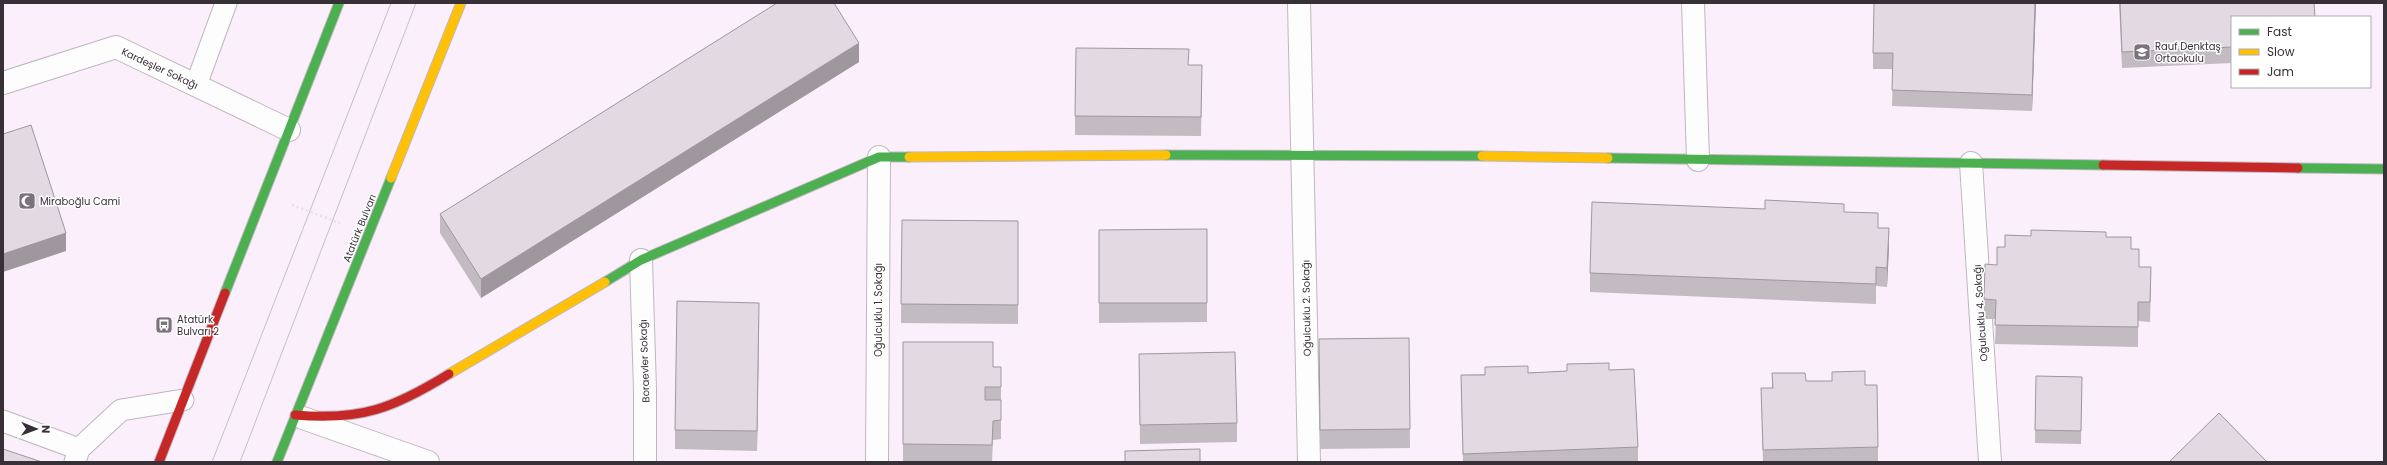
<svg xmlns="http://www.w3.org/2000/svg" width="2387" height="465" font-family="Poppins,sans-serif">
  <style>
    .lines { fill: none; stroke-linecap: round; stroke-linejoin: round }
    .lane-casing { stroke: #bfb7bf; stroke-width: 23 }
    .street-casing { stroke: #bfb7bf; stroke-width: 24 }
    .fast-casing { stroke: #bfb7bf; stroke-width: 11 }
    .slow-casing { stroke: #bfb7bf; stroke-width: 11 }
    .jam-casing { stroke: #bfb7bf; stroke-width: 11 }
    .path { stroke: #e5e1e5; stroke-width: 2.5; stroke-dasharray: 2 3; stroke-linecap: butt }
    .lane { stroke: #fefdfe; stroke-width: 21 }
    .street { stroke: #fefdfe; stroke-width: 22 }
    .fast { stroke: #4caf50; stroke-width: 9 }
    .slow { stroke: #ffc107; stroke-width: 9 }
    .jam { stroke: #c62828; stroke-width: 9 }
    .tram { stroke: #c4c2c4; stroke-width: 1 }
    .wall { fill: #c2bbc2 }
    .shaded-wall { fill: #9e989e }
    .building { fill: #e2d9e2; stroke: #9e989e }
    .labels { text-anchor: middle; stroke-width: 3; stroke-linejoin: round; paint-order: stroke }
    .poi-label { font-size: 10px; fill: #373037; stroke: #fff; text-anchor: start }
    .street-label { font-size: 10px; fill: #373037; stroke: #fff }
  </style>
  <rect width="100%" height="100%" fill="#faeffa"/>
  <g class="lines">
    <g class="lane-casing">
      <g id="lane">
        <polyline points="196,85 226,3"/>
        <polyline points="3,421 79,449"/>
        <polyline points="75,462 79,449 121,410 183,400"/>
      </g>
    </g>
    <g class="street-casing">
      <g id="street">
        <polyline points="1299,3 1309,462"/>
        <polyline points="1693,3 1698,160"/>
        <polyline points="3,83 116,47 289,130"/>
        <polyline points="1971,163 1990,462"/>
        <polyline points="641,260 645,390 645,462"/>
        <polyline points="303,418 428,462"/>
        <polyline points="877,462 879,157"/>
      </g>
    </g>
    <g class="fast-casing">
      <g id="fast">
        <polyline points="1166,155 1482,156"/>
        <polyline points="1608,158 2103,165"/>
        <polyline points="2298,168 2384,169"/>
        <polyline points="605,282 641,260 879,157 909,157"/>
        <polyline points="225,293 339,3"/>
        <polyline points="277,462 391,178"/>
      </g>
    </g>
    <g class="slow-casing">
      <g id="slow">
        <polyline points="1482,156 1608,158"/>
        <polyline points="909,157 1166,155"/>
        <polyline points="391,178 461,3"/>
        <polyline points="449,374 605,282"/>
      </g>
    </g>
    <g class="jam-casing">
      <g id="jam">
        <polyline points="2103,165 2298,168"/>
        <path d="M295,415C361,421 394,408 449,374"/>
        <polyline points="159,462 225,293"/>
      </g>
    </g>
    <polyline class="path" points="292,205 340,223"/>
    <use href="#lane" class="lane"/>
    <use href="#street" class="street"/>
    <use href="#fast" class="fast"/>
    <use href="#slow" class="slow"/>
    <use href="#jam" class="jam"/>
    <g class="tram">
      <polyline points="212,462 391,3"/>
      <polyline points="240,462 416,3"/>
    </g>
  </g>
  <g class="wall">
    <polygon points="2036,3 2032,111 1892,106 1893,69 1873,69 1873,53"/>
    <polygon points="2119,3 2314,3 2232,17 2232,63 2122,68"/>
    <polygon points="859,62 481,298 440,233 440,214"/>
    <polygon points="1189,65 1202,84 1201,136 1075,135 1075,116"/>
    <polygon points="1844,212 1878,228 1889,247 1887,287 1876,286 1876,304 1590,292 1590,273"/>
    <polygon points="902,220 1018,221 1018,324 901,323"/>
    <polygon points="1207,229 1207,322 1099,323 1099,230"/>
    <polygon points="2106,237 2131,249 2139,267 2151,287 2150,322 2138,321 2138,347 1995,344 1996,319 1984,319 1984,299 1997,265"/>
    <polygon points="759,322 757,451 675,449 675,430"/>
    <polygon points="1409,338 1410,448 1320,449 1319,339"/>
    <polygon points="903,342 993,367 1001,367 1001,439 993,440 992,462 903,462"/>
    <polygon points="1139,354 1237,423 1237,442 1140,444"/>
    <polygon points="1609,370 1638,447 1638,462 1463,462 1461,394 1461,375"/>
    <polygon points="1832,372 1865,385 1878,447 1878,462 1763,462 1761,388 1772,388 1772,373 1806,381 1832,381"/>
    <polygon points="2036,376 2082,377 2081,444 2035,443"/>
  </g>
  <g class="shaded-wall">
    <polygon points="2035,3 2036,3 2032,111 2032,95"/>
    <polygon points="859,43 859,62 481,298 481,279"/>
    <polygon points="1889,228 1889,247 1887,287 1887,268"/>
    <polygon points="66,233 66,251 3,272 3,254"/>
    <polygon points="759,303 759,322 757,451 757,431"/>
  </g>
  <g class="building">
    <polygon points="777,3 834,3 859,43 481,279 440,214"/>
    <polygon points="1874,3 2035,3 2032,95 1892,90 1893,53 1873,53"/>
    <polygon points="2120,3 2314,3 2315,17 2232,17 2232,47 2122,52"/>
    <polygon points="1076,48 1189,49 1188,65 1202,65 1201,117 1075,116"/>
    <polygon points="31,125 66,233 3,254 3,134"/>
    <polygon points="1765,200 1844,204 1844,212 1878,213 1878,228 1889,228 1887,268 1876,267 1876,284 1590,273 1592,202 1765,209"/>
    <polygon points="902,220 1018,221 1018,305 901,304"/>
    <polygon points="1207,229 1207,303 1099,303 1099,230"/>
    <polygon points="2031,230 2106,232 2106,237 2131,237 2131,249 2139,249 2139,267 2151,267 2150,302 2138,302 2138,327 1995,325 1996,300 1984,299 1985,264 1997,265 1997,247 2005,247 2005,235 2031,236"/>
    <polygon points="677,301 759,303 757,431 675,430"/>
    <polygon points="1409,338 1410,429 1320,430 1319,339"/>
    <polygon points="903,342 993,342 993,367 1001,367 1001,387 985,387 985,400 1001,400 1001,420 993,421 992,445 903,444"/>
    <polygon points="1235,352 1237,423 1140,425 1139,354"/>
    <polygon points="1609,363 1609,370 1634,369 1638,447 1463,454 1461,375 1485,375 1485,367 1528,366 1528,373 1567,371 1567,364"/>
    <polygon points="1865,371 1865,385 1877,385 1878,447 1763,450 1761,388 1773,388 1772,373 1805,373 1806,381 1832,381 1832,372"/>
    <polygon points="2036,376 2082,377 2081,431 2035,430"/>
    <polygon points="2219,413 2267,462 2169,462"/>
    <polygon points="3,449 42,462 3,462"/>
    <polygon points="1200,449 1200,462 1125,462 1125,451"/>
  </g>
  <defs>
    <g id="school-square" transform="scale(0.9)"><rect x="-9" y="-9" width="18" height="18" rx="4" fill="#7b737b" stroke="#fff"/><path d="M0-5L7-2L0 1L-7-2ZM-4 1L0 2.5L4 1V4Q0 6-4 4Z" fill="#fff"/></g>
    <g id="mosque-square" transform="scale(0.9)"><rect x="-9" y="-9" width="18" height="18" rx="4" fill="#7b737b" stroke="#fff"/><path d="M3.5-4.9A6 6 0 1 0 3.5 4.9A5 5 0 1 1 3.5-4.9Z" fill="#fff"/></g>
    <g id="bus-square" transform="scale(0.9)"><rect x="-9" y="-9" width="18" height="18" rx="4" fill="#7b737b" stroke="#fff"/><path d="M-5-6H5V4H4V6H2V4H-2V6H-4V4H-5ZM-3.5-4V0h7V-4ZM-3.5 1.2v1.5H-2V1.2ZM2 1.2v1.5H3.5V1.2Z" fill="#fff"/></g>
  </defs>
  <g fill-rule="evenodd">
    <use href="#school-square" x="2142" y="52"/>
    <use href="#mosque-square" x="27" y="201"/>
    <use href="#bus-square" x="164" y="325"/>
  </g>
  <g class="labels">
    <g class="poi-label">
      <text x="2155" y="50">Rauf Denktaş<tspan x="2155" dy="12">Ortaokulu</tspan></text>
      <text x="40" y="205">Miraboğlu Cami</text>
      <text x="177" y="323">Atatürk<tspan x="177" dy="12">Bulvarı 2</tspan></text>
    </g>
    <g class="street-label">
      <text transform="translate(160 68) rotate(25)" y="4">Kardeşler Sokağı</text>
      <text transform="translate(359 228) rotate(-68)" y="4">Atatürk Bulvarı</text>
      <text transform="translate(1306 308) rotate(-91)" y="4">Oğulcuklu 2. Sokağı</text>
      <text transform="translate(878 310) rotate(-90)" y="4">Oğulcuklu 1. Sokağı</text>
      <text transform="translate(1980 313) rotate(-94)" y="4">Oğulcuklu 4. Sokağı</text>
      <text transform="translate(644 361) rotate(-92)" y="4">Boraevler Sokağı</text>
    </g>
  </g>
  <rect width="2387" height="465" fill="none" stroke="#373037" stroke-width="8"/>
  <rect x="2231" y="16" width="140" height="72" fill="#ffffff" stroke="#afacaf"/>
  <rect x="2239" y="29" width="20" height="6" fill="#4caf50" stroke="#afacaf"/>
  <text x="2267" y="36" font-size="12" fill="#373037">Fast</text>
  <rect x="2239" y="49" width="20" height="6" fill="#ffc107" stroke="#afacaf"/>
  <text x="2267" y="56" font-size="12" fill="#373037">Slow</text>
  <rect x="2239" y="69" width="20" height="6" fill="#c62828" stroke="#afacaf"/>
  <text x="2267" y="76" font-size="12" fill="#373037">Jam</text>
  <g transform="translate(36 429) rotate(91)" stroke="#ffffff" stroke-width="3" paint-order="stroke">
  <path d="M0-3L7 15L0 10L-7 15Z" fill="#373037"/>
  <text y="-6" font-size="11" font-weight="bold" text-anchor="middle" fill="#373037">N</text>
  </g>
</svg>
